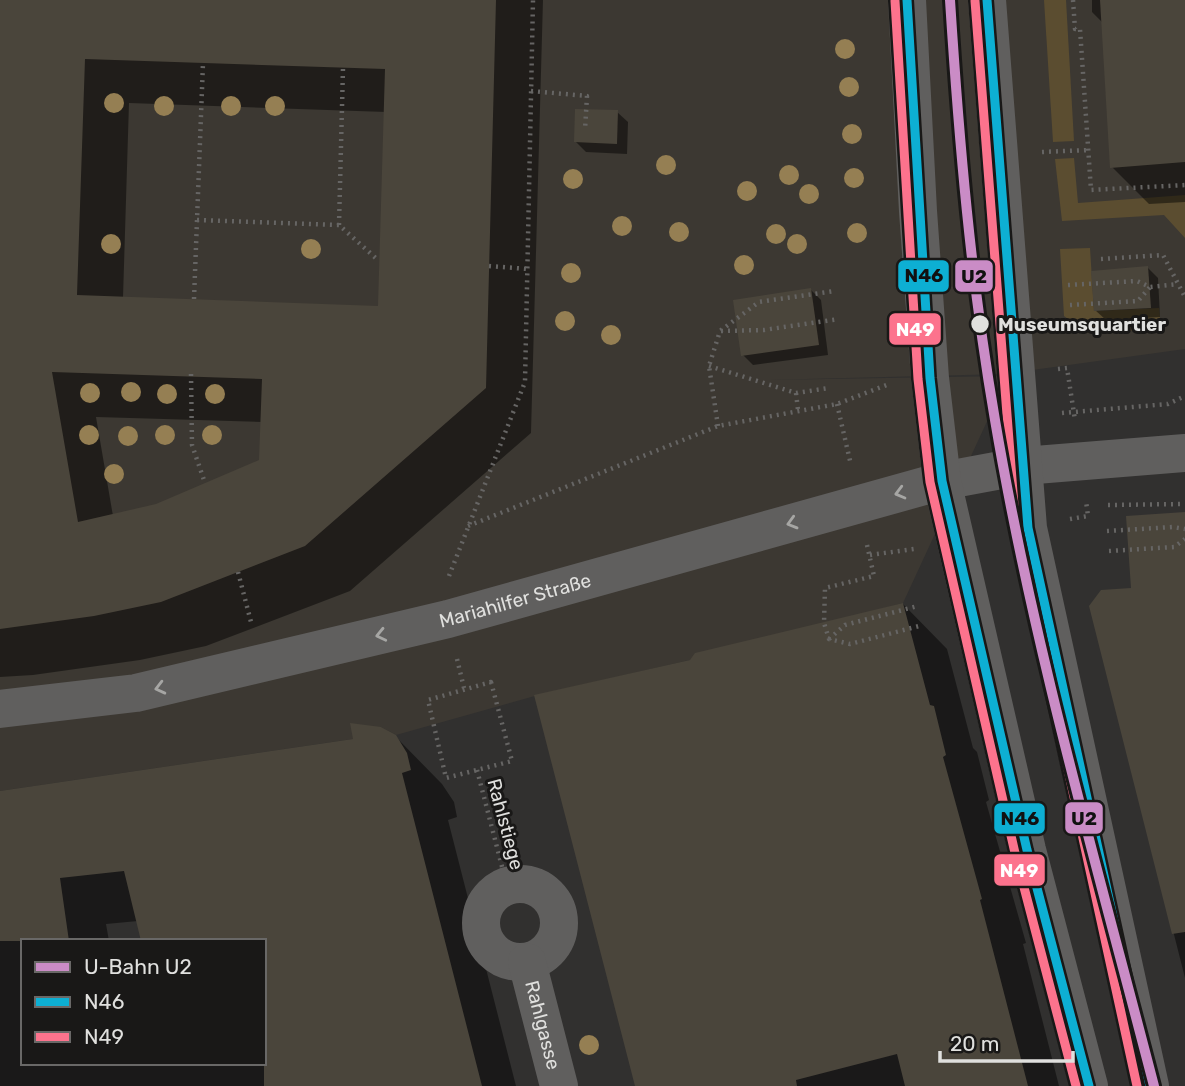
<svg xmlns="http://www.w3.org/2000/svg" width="1185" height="1086" font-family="Rubik,sans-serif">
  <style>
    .built { fill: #3c3832 }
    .green { fill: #5b4d30 }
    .shadow { fill: #0007; fill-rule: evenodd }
    .building { fill: #4a453b; fill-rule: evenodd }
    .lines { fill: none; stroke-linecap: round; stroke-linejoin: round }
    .path { stroke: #666564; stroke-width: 4.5; stroke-dasharray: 2 5; stroke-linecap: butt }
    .street { stroke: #605f5e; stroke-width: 38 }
    .secondary { stroke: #605f5e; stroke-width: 38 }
    .bus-1-casing { stroke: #191817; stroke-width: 14 }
    .bus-2-casing { stroke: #191817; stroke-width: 14 }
    .bus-1 { stroke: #0dafd3; stroke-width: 9 }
    .bus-2 { stroke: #fc738d; stroke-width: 9 }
    .metro-1-casing { stroke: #191817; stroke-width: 16 }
    .metro-1 { stroke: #ca8cc6; stroke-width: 10 }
    .tree { fill: #957f53 }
    .oneway { stroke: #a6a6a4 }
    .stop-dot { fill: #e0e0de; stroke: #191817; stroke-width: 2.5 }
    .labels { text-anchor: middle; stroke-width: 6; stroke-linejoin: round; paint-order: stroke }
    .stop-label { font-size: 19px; font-weight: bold; fill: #e0e0de; stroke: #191817; text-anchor: start }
    .street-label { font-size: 19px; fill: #e0e0de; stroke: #191817 }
    .line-badge { stroke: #191817; stroke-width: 2.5 }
    .badge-label { font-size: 19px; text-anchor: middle; font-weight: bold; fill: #fff }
    .pale-badge-label { font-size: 19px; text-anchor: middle; font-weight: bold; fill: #111 }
  </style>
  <rect width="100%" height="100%" fill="#31302f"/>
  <polygon class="built" points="0,0 1185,0 1185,349 1004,374 767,380 1008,376 903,603 690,660 542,694 396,735 381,727 353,739 0,791"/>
  <g class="green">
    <polygon points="1044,0 1066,0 1074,141 1053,142"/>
    <polygon points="1074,158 1078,203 1185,195 1185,238 1164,215 1062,221 1055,159"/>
    <polygon points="1090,248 1094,311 1159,308 1161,329 1087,333 1064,316 1060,249"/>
  </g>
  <g class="shadow">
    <path d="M0,0H543L531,433L350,591L206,646L140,660L33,675L0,677ZM129,103L386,112L379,308L123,298ZM96,417L262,422L260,462L157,506L113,516Z"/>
    <polygon points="1092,0 1185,0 1185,202 1149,204 1112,167 1103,23 1092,12"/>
    <polygon points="617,112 628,122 627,154 586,152 576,142"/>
    <polygon points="1148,268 1158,278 1160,317 1106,320 1095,310"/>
    <polygon points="811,290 821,300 828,355 753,365 743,355"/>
    <polygon points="1185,514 1185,978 1091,606 1133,589"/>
    <polygon points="903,604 947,649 973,748 977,752 989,800 986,802 1026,943 1023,944 1059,1086 637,1086 691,661"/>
    <path d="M395,736L442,784L454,802L457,817L448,820L516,1086H0V794ZM138,921L264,941V1063H23V941H109L106,924Z"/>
  </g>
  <g class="building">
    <path d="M0,0H496L486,388L305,546L161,602L94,616L0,629ZM85,59L385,69L378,306L77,295ZM52,372L262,379L259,460L156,504L78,522Z"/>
    <polygon points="1100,0 1185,0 1185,162 1110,168"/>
    <polygon points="575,109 618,110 617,144 574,142"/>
    <polygon points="1148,266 1151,308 1094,311 1091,271"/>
    <polygon points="811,288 819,345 741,356 733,300"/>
    <polygon points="1185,512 1185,932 1172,934 1089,606 1101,590 1131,588 1126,516"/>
    <polygon points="903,603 930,705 934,706 946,755 943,757 982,899 980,900 1028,1086 905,1086 897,1054 796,1080 797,1086 635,1086 534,695 690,660 695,653"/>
    <polygon points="350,723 381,727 396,735 407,753 411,770 402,773 482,1086 264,1086 264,941 141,941 124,871 60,878 69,941 0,941 0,791 353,739"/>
  </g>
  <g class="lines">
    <g class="path">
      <polyline points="1073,0 1075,29 1080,29 1091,190 1185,185"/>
      <polyline points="531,91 587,96 585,130"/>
      <polyline points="1042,152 1089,150"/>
      <polyline points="197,220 339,225 379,261"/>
      <polyline points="339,225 343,68"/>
      <polyline points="1101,259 1163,255 1185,297"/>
      <polyline points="489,266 528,269"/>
      <polyline points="1068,285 1137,281 1150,287 1178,284"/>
      <polyline points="194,299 203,63"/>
      <polyline points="1070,305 1138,301 1150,287"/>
      <polyline points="721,331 764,330 839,319"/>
      <polyline points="709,366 796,393 829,388"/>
      <polyline points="1058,369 1067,368 1075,420"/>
      <polyline points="191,374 192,445 205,483"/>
      <polyline points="796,393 798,410"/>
      <polyline points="837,404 851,465"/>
      <polyline points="1062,413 1168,404 1185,396"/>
      <polyline points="718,426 709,366 720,331 759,302 835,291"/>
      <polyline points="1108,505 1185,504"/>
      <polyline points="1070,519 1088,516 1086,501"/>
      <polyline points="468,526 718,426 837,404 889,384"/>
      <polyline points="1107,531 1173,527 1185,529"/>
      <polyline points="867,545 874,576 825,588 824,623 829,639 850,644 923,625"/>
      <polyline points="1109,551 1174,547 1185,539"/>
      <polyline points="870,555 914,549"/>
      <polyline points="238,572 251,622"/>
      <polyline points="449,576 525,382 533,0"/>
      <polyline points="829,639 845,625 918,606"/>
      <polyline points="457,659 464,688"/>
      <polygon points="491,682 512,761 446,778 428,700"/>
      <polyline points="477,770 507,886"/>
    </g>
    <g class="street">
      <path id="s1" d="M0,709L136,693L448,619L942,481L1023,466L1185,453"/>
      <circle cx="520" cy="923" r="39"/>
      <path id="s2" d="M527,962L559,1086"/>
    </g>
    <g class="secondary">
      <polyline points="907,0 918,211 930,378 942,481 1027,850 1089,1086"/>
      <polyline points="987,0 1028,528 1150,1086"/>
    </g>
    <g class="bus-1-casing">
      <g id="bus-1">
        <polyline points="907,0 930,378 942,481 1027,850 1089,1086"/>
        <polyline points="987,0 1028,528 1150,1086"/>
      </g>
    </g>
    <g class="bus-2-casing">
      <g id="bus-2">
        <polyline points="895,1 918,379 930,482 1015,853 1076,1086"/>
        <polyline points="975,1 1016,531 1137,1086"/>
      </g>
    </g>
    <use href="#bus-1" class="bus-1"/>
    <use href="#bus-2" class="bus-2"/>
    <g class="metro-1-casing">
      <path id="metro-1" d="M950,0C959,141 971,281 995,420C1033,645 1097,866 1154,1086"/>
    </g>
    <use href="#metro-1" class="metro-1"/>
  </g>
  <g class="tree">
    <circle cx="845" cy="49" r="10"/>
    <circle cx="849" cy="87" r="10"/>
    <circle cx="114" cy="103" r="10"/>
    <circle cx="164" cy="106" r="10"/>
    <circle cx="231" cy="106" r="10"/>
    <circle cx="275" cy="106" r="10"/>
    <circle cx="852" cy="134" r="10"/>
    <circle cx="666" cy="165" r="10"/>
    <circle cx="789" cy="175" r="10"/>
    <circle cx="854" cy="178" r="10"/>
    <circle cx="573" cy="179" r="10"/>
    <circle cx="747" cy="191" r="10"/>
    <circle cx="809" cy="194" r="10"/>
    <circle cx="622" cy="226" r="10"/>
    <circle cx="679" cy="232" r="10"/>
    <circle cx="857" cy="233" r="10"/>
    <circle cx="776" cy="234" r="10"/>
    <circle cx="111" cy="244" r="10"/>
    <circle cx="797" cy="244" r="10"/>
    <circle cx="311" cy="249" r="10"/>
    <circle cx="744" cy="265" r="10"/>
    <circle cx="571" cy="273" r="10"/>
    <circle cx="565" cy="321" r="10"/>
    <circle cx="611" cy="335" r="10"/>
    <circle cx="131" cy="392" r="10"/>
    <circle cx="90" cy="393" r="10"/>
    <circle cx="167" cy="394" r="10"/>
    <circle cx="215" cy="394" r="10"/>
    <circle cx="89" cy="435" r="10"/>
    <circle cx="165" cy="435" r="10"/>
    <circle cx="212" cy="435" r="10"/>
    <circle cx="128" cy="436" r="10"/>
    <circle cx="114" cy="474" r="10"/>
    <circle cx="589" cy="1045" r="10"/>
  </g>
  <defs><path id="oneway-chevron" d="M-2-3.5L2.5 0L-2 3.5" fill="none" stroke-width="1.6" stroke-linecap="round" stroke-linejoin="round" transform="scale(1.75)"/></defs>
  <g class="oneway">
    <use href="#oneway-chevron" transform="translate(900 493) rotate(165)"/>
    <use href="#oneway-chevron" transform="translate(792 523) rotate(164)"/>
    <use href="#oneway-chevron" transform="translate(381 635) rotate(167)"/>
    <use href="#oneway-chevron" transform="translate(160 688) rotate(166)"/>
  </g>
  <circle class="stop-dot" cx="980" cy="324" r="10"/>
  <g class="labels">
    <g class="stop-label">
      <text x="998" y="331">Museumsquartier</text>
    </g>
    <g class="street-label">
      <text dy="7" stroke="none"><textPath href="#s1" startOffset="527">Mariahilfer Straße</textPath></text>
      <text transform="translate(506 824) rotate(75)" y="7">Rahlstiege</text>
      <text dy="7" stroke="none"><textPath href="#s2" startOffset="65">Rahlgasse</textPath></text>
    </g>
  </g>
  <g class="line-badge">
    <rect x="897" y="259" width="53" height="34" rx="7" fill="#0dafd3"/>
    <rect x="954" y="259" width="40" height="34" rx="7" fill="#ca8cc6"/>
    <rect x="888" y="312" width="54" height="34" rx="7" fill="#fc738d"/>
    <rect x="1064" y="801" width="40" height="34" rx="7" fill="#ca8cc6"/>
    <rect x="993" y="802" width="53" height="33" rx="7" fill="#0dafd3"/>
    <rect x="993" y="853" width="53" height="34" rx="7" fill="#fc738d"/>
  </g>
  <g class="badge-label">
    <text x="915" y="336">N49</text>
    <text x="1019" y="877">N49</text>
  </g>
  <g class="pale-badge-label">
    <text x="924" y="282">N46</text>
    <text x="974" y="283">U2</text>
    <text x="1084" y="825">U2</text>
    <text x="1020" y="825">N46</text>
  </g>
  <rect x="21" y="939" width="245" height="126" fill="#191817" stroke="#696867" stroke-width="2"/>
  <rect x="35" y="962" width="35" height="10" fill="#ca8cc6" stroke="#696867" stroke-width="2"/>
  <text x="84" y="974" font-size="21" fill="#e0e0de">U-Bahn U2</text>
  <rect x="35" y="997" width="35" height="10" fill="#0dafd3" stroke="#696867" stroke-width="2"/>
  <text x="84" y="1009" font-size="21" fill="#e0e0de">N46</text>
  <rect x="35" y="1032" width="35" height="10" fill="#fc738d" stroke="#696867" stroke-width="2"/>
  <text x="84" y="1044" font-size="21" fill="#e0e0de">N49</text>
  <path d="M940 1051v10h133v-10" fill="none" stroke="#e0e0de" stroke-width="3.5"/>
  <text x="950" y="1051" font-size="21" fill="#e0e0de" stroke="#191817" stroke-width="5" paint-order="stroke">20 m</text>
</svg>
